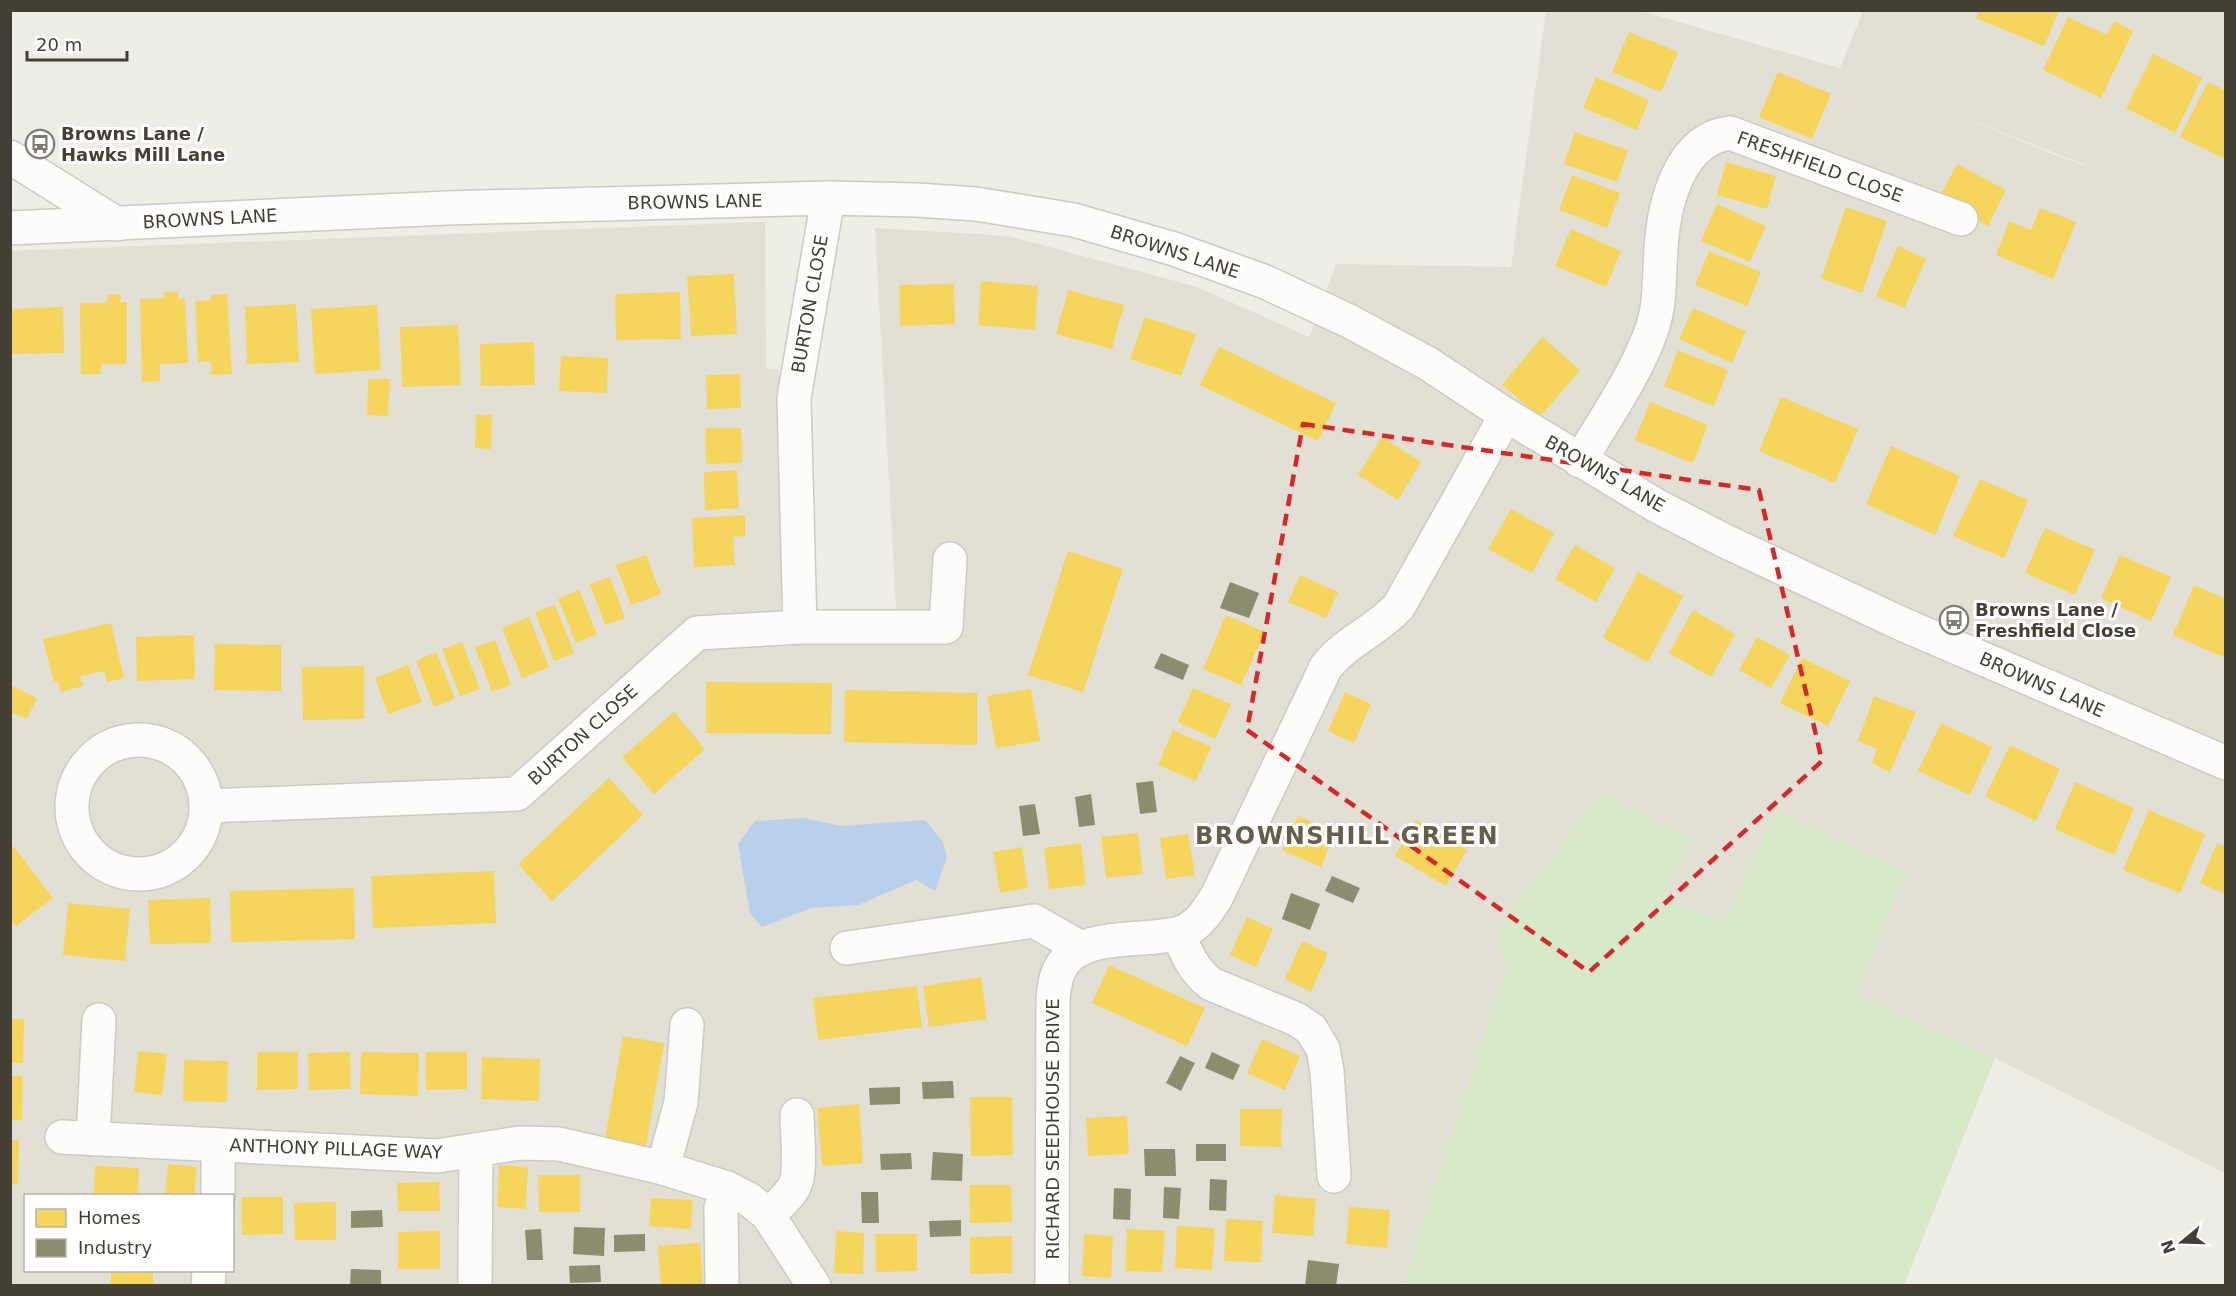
<svg xmlns="http://www.w3.org/2000/svg" width="2236" height="1296" font-family="'DejaVu Sans',sans-serif">
  <style>
    .residential { fill: #e2dfd4; fill-rule: evenodd }
    .green { fill: #d7e9c7 }
    .water { fill: #b8d0eb }
    .homes { fill: #f6d55c }
    .industry { fill: #8c8c6e }
    .lines { fill: none; stroke-linecap: round; stroke-linejoin: round }
    .minor-casing { stroke: #cccac4; stroke-width: 36 }
    .minor { stroke: #fcfcfb; stroke-width: 33 }
    .marked { fill: none; stroke: #d62828; stroke-width: 4.5; stroke-dasharray: 12 8; stroke-linejoin: round }
    .labels { text-anchor: middle; stroke-width: 6; stroke-linejoin: round; paint-order: stroke }
    .poi-label { font-size: 18px; font-weight: bold; fill: #433f34; stroke: #fff; text-anchor: start }
    .street-label { font-size: 18px; fill: #433f34; stroke: #fff }
    .district-label { font-size: 24px; font-weight: bold; letter-spacing: 1.5px; fill: #655e4b; stroke: #fff }
  </style>
  <rect width="100%" height="100%" fill="#eeede6"/>
  <path class="residential" d="M1546,11H1641L1840,68L1863,11H2225V1173L1995,1058L1856,994L1908,871L1726,922L1664,900L1689,840L1602,793L1498,931L1507,971L1432,1193L1404,1285H11L10,251L765,222L766,369H779L784,645L898,643L875,228L1009,236L1197,287L1309,337L1336,264L1511,267ZM1944,109L2113,176L2050,153ZM26,1196H232V1270H26Z"/>
  <polygon class="green" points="1602,792 1690,840 1664,899 1726,922 1775,810 1908,871 1856,994 1995,1058 1904,1285 1404,1285 1432,1193 1507,971 1498,931"/>
  <polygon class="water" points="804,818 841,826 925,820 943,842 947,857 935,891 916,880 858,905 811,908 762,927 750,913 738,844 755,821"/>
  <g class="homes">
    <polygon points="1979,10 2059,10 2044,46 1976,18"/>
    <polygon points="2068,17 2107,35 2114,21 2133,31 2101,98 2043,70"/>
    <polygon points="1629,32 1678,52 1661,92 1612,72"/>
    <polygon points="2153,54 2202,78 2175,133 2126,108"/>
    <polygon points="1778,72 1831,94 1812,139 1759,117"/>
    <polygon points="1596,77 1649,100 1637,130 1583,108"/>
    <polygon points="2208,82 2226,91 2226,159 2180,137"/>
    <polygon points="1575,132 1628,150 1617,182 1564,164"/>
    <polygon points="1726,162 1776,176 1767,209 1717,195"/>
    <polygon points="1957,164 2006,190 1988,226 1938,200"/>
    <polygon points="1572,175 1620,193 1607,228 1559,210"/>
    <polygon points="1717,204 1766,226 1750,262 1701,241"/>
    <polygon points="1846,207 1887,221 1862,293 1821,278"/>
    <polygon points="2040,208 2076,222 2053,279 1996,255 2009,221 2031,230"/>
    <polygon points="1571,229 1621,251 1606,287 1555,266"/>
    <polygon points="1898,246 1926,259 1904,308 1876,296"/>
    <polygon points="1709,251 1761,272 1747,306 1695,285"/>
    <polygon points="734,274 737,334 691,336 687,276"/>
    <polygon points="981,281 1038,286 1035,330 978,325"/>
    <polygon points="954,284 955,324 900,326 899,285"/>
    <polygon points="1068,290 1124,305 1112,349 1056,334"/>
    <polygon points="164,292 178,292 178,299 185,298 188,363 160,364 160,381 142,382 140,299 165,298"/>
    <polygon points="680,292 681,339 616,340 615,294"/>
    <polygon points="121,294 120,302 127,302 127,364 101,364 101,374 81,374 80,303 107,303 107,295"/>
    <polygon points="227,294 232,374 211,375 211,361 198,362 195,301 211,300 211,295"/>
    <polygon points="296,304 299,362 247,364 245,307"/>
    <polygon points="377,305 381,370 315,374 311,309"/>
    <polygon points="63,307 64,353 10,354 10,309"/>
    <polygon points="1693,308 1746,331 1732,363 1679,339"/>
    <polygon points="1145,317 1196,334 1181,376 1130,359"/>
    <polygon points="458,325 461,385 402,387 400,327"/>
    <polygon points="1542,337 1580,370 1540,417 1502,385"/>
    <polygon points="534,342 535,385 481,386 480,344"/>
    <polygon points="1219,347 1336,403 1318,441 1200,385"/>
    <polygon points="1678,350 1728,370 1714,406 1664,386"/>
    <polygon points="561,356 608,358 607,393 559,391"/>
    <polygon points="740,374 741,408 707,409 706,375"/>
    <polygon points="368,379 390,379 388,416 367,415"/>
    <polygon points="1781,397 1858,429 1835,483 1759,451"/>
    <polygon points="1650,402 1708,425 1693,463 1635,440"/>
    <polygon points="476,415 492,415 491,449 475,448"/>
    <polygon points="705,428 741,428 742,463 706,464"/>
    <polygon points="1382,437 1421,462 1398,500 1358,475"/>
    <polygon points="1891,446 1960,476 1935,535 1866,504"/>
    <polygon points="737,470 739,508 705,510 704,472"/>
    <polygon points="1980,479 2028,500 2004,558 1953,536"/>
    <polygon points="1511,509 1554,533 1532,573 1488,549"/>
    <polygon points="745,515 745,536 733,537 735,565 694,567 692,518"/>
    <polygon points="2045,528 2095,550 2075,595 2025,573"/>
    <polygon points="1575,545 1615,568 1596,602 1555,579"/>
    <polygon points="1068,551 1123,569 1083,692 1028,675"/>
    <polygon points="646,555 661,594 631,605 616,565"/>
    <polygon points="2120,555 2171,577 2151,621 2101,598"/>
    <polygon points="1638,572 1683,596 1648,662 1603,638"/>
    <polygon points="1300,575 1338,592 1326,618 1288,602"/>
    <polygon points="610,577 625,618 605,625 590,584"/>
    <polygon points="2194,585 2226,599 2226,649 2223,657 2173,635"/>
    <polygon points="579,590 597,634 576,643 558,599"/>
    <polygon points="555,605 574,653 554,661 535,612"/>
    <polygon points="1693,610 1735,634 1711,677 1669,653"/>
    <polygon points="1226,615 1265,632 1241,685 1203,669"/>
    <polygon points="529,617 549,667 522,678 502,628"/>
    <polygon points="111,623 124,678 107,682 104,671 80,676 83,686 61,692 58,681 54,682 43,639"/>
    <polygon points="194,635 195,679 137,681 136,637"/>
    <polygon points="1757,637 1790,655 1771,688 1739,670"/>
    <polygon points="495,640 511,685 492,692 475,647"/>
    <polygon points="462,642 480,689 460,696 442,649"/>
    <polygon points="215,644 281,645 281,691 214,690"/>
    <polygon points="436,652 455,698 434,707 416,661"/>
    <polygon points="1802,658 1850,681 1828,726 1780,703"/>
    <polygon points="408,665 422,702 388,714 375,678"/>
    <polygon points="364,666 364,719 303,720 302,667"/>
    <polygon points="706,682 832,683 831,734 706,733"/>
    <polygon points="10,685 37,698 27,719 14,713 10,720"/>
    <polygon points="1193,688 1231,704 1215,739 1178,722"/>
    <polygon points="1031,689 1040,741 996,748 987,696"/>
    <polygon points="845,690 977,693 977,745 844,742"/>
    <polygon points="1345,692 1371,704 1354,743 1328,731"/>
    <polygon points="1874,696 1916,712 1890,772 1872,763 1877,749 1858,741"/>
    <polygon points="674,712 705,749 654,794 622,757"/>
    <polygon points="1941,723 1992,747 1970,795 1918,771"/>
    <polygon points="1173,730 1211,747 1196,781 1158,765"/>
    <polygon points="2010,745 2060,769 2036,821 1985,797"/>
    <polygon points="609,778 643,815 552,901 518,864"/>
    <polygon points="2075,782 2134,808 2114,855 2055,829"/>
    <polygon points="2149,810 2205,834 2180,893 2123,870"/>
    <polygon points="1298,816 1335,832 1321,867 1282,850"/>
    <polygon points="1416,820 1467,850 1446,886 1395,856"/>
    <polygon points="1138,833 1143,874 1106,878 1101,837"/>
    <polygon points="1188,834 1195,875 1166,879 1160,838"/>
    <polygon points="1081,843 1086,885 1049,889 1044,848"/>
    <polygon points="2217,843 2226,847 2226,894 2200,883"/>
    <polygon points="13,846 53,898 16,926 10,920 10,848"/>
    <polygon points="1022,847 1028,888 1000,893 993,852"/>
    <polygon points="494,871 496,923 373,928 371,876"/>
    <polygon points="354,888 355,939 231,942 230,891"/>
    <polygon points="210,898 211,943 150,944 148,900"/>
    <polygon points="68,903 130,909 125,961 63,955"/>
    <polygon points="1247,917 1273,929 1256,967 1230,955"/>
    <polygon points="1302,941 1328,953 1311,992 1285,979"/>
    <polygon points="1109,965 1205,1008 1187,1046 1092,1003"/>
    <polygon points="981,977 987,1019 929,1027 923,986"/>
    <polygon points="917,986 922,1027 818,1040 813,998"/>
    <polygon points="10,1019 24,1019 23,1063 10,1063"/>
    <polygon points="623,1036 664,1043 646,1146 605,1139"/>
    <polygon points="1262,1039 1300,1056 1285,1090 1247,1073"/>
    <polygon points="138,1051 167,1054 162,1095 134,1092"/>
    <polygon points="257,1052 298,1052 298,1089 257,1090"/>
    <polygon points="350,1052 351,1089 309,1090 308,1053"/>
    <polygon points="361,1052 419,1053 418,1096 360,1094"/>
    <polygon points="425,1052 467,1052 467,1089 426,1090"/>
    <polygon points="482,1057 540,1059 539,1101 481,1099"/>
    <polygon points="184,1060 228,1061 227,1102 183,1101"/>
    <polygon points="10,1076 23,1076 22,1120 10,1120"/>
    <polygon points="970,1097 1012,1097 1013,1155 971,1156"/>
    <polygon points="859,1104 863,1163 822,1166 817,1108"/>
    <polygon points="1240,1109 1282,1109 1281,1147 1240,1146"/>
    <polygon points="1127,1116 1129,1154 1088,1156 1086,1118"/>
    <polygon points="10,1140 19,1140 18,1184 10,1184"/>
    <polygon points="168,1164 197,1167 194,1196 165,1196"/>
    <polygon points="499,1165 528,1167 526,1209 497,1207"/>
    <polygon points="95,1166 139,1168 138,1196 94,1196"/>
    <polygon points="538,1175 580,1175 580,1212 539,1212"/>
    <polygon points="439,1182 440,1211 398,1211 397,1183"/>
    <polygon points="969,1185 1011,1185 1012,1222 970,1223"/>
    <polygon points="1275,1195 1316,1199 1313,1236 1272,1233"/>
    <polygon points="241,1197 283,1197 283,1234 242,1235"/>
    <polygon points="651,1198 693,1200 691,1229 649,1226"/>
    <polygon points="336,1202 336,1240 295,1240 294,1203"/>
    <polygon points="1349,1207 1390,1210 1387,1248 1346,1244"/>
    <polygon points="1226,1219 1263,1221 1261,1262 1224,1261"/>
    <polygon points="1177,1226 1215,1228 1212,1270 1175,1268"/>
    <polygon points="1127,1229 1165,1231 1162,1272 1125,1271"/>
    <polygon points="440,1231 440,1269 398,1269 398,1232"/>
    <polygon points="836,1231 864,1233 863,1274 834,1273"/>
    <polygon points="875,1234 917,1234 917,1271 876,1272"/>
    <polygon points="1084,1234 1113,1236 1111,1278 1082,1276"/>
    <polygon points="1012,1236 1012,1273 970,1274 970,1237"/>
    <polygon points="700,1243 703,1286 661,1286 658,1246"/>
    <rect x="111" y="1270" width="42" height="16"/>
  </g>
  <g class="industry">
    <polygon points="1230,582 1259,593 1249,618 1220,608"/>
    <polygon points="1161,653 1189,665 1183,680 1154,668"/>
    <polygon points="1153,781 1157,812 1140,814 1136,783"/>
    <polygon points="1091,794 1095,825 1079,827 1075,797"/>
    <polygon points="1035,804 1040,834 1023,836 1019,806"/>
    <polygon points="1332,876 1360,888 1353,903 1325,891"/>
    <polygon points="1291,893 1320,904 1310,930 1282,919"/>
    <polygon points="1212,1052 1240,1065 1233,1080 1205,1068"/>
    <polygon points="1180,1056 1195,1063 1181,1091 1166,1083"/>
    <polygon points="953,1081 954,1098 923,1099 922,1082"/>
    <polygon points="900,1087 900,1104 870,1105 869,1088"/>
    <rect x="1196" y="1144" width="30" height="17"/>
    <polygon points="1144,1149 1175,1149 1176,1176 1145,1176"/>
    <polygon points="933,1152 963,1154 962,1181 931,1180"/>
    <polygon points="911,1153 912,1169 881,1170 880,1154"/>
    <polygon points="1210,1179 1227,1180 1226,1211 1209,1210"/>
    <polygon points="1164,1187 1181,1188 1179,1219 1163,1218"/>
    <polygon points="1114,1188 1131,1189 1130,1220 1113,1219"/>
    <polygon points="861,1192 878,1192 879,1223 862,1223"/>
    <polygon points="382,1210 383,1227 351,1228 351,1211"/>
    <polygon points="961,1220 961,1236 930,1237 929,1221"/>
    <polygon points="574,1227 605,1228 604,1256 573,1254"/>
    <polygon points="541,1229 543,1260 527,1260 525,1230"/>
    <polygon points="645,1234 645,1251 614,1252 614,1235"/>
    <polygon points="1308,1260 1339,1264 1336,1286 1305,1286"/>
    <polygon points="600,1265 601,1282 570,1283 569,1266"/>
    <polygon points="351,1269 381,1270 381,1286 350,1286"/>
  </g>
  <g class="lines">
    <g class="minor-casing">
      <g id="minor">
        <polyline points="10,157 117,224"/>
        <polyline points="828,198 794,398 800,627 946,627 950,559"/>
        <polyline points="10,228 447,208 828,198 917,200 976,204 1074,220 1174,249 1263,281 1349,321 1427,363 1506,415 1657,506 1727,542 1902,624 2226,763"/>
        <path d="M1580,461C1605,418 1636,375 1652,329C1661,302 1659,275 1661,248C1664,204 1679,139 1730,133L1961,219"/>
        <circle cx="139" cy="807" r="67"/>
        <polyline points="207,806 517,794 697,633 800,627"/>
        <path d="M1178,934C1187,954 1193,970 1211,984L1296,1019L1311,1029L1323,1049L1327,1071L1334,1176"/>
        <polyline points="847,948 1034,921 1081,948"/>
        <polyline points="62,1137 437,1156 519,1143 559,1144 663,1168 727,1188 750,1200 768,1215 814,1286"/>
        <polyline points="93,1139 99,1020"/>
        <polyline points="663,1168 681,1102 687,1025"/>
        <polyline points="218,1196 218,1145"/>
        <path d="M768,1215C777,1206 788,1198 794,1187C802,1173 797,1133 797,1115"/>
        <polyline points="208,1286 209,1270"/>
        <polyline points="475,1286 476,1150"/>
        <polyline points="722,1286 721,1208 727,1188"/>
        <path d="M1052,1286L1053,999C1054,988 1055,977 1061,967C1077,937 1125,940 1155,937C1166,935 1177,936 1187,930C1201,922 1209,909 1217,896L1326,667C1346,641 1378,630 1399,606L1506,415"/>
      </g>
    </g>
    <use href="#minor" class="minor"/>
  </g>
  <path class="marked" d="M1303,424L1759,490L1822,761L1589,972L1247,730Z"/>
  <defs>
    <g id="bus-ring" transform="scale(1.5)"><circle r="9.5" fill="#fff" stroke="#7f7c72" stroke-width="1.5"/><path d="M-5-6H5V4H4V6H2V4H-2V6H-4V4H-5ZM-3.5-4V0h7V-4ZM-3.5 1.2v1.5H-2V1.2ZM2 1.2v1.5H3.5V1.2Z" fill="#7f7c72"/></g>
  </defs>
  <g fill-rule="evenodd">
    <use href="#bus-ring" x="40" y="144"/>
    <use href="#bus-ring" x="1954" y="620"/>
  </g>
  <g class="labels">
    <g class="poi-label">
      <text x="61" y="140">Browns Lane /<tspan x="61" dy="21">Hawks Mill Lane</tspan></text>
      <text x="1975" y="616">Browns Lane /<tspan x="1975" dy="21">Freshfield Close</tspan></text>
    </g>
    <g class="street-label">
      <text transform="translate(1820 167) rotate(20)" y="6">FRESHFIELD CLOSE</text>
      <text transform="translate(695 202) rotate(-1)" y="6">BROWNS LANE</text>
      <text transform="translate(210 219) rotate(-3)" y="6">BROWNS LANE</text>
      <text transform="translate(1175 252) rotate(18)" y="6">BROWNS LANE</text>
      <text transform="translate(810 304) rotate(-80)" y="6">BURTON CLOSE</text>
      <text transform="translate(1605 474) rotate(30)" y="6">BROWNS LANE</text>
      <text transform="translate(2042 685) rotate(24)" y="6">BROWNS LANE</text>
      <text transform="translate(583 735) rotate(-42)" y="6">BURTON CLOSE</text>
      <text transform="translate(1053 1129) rotate(-90)" y="6">RICHARD SEEDHOUSE DRIVE</text>
      <text transform="translate(336 1149) rotate(2)" y="6">ANTHONY PILLAGE WAY</text>
    </g>
    <g class="district-label">
      <text x="1347" y="844">BROWNSHILL GREEN</text>
    </g>
  </g>
  <rect width="2236" height="1296" fill="none" stroke="#433f34" stroke-width="24"/>
  <rect x="24" y="1194" width="210" height="78" fill="#ffffff" stroke="#b4b2ae" stroke-width="1.5"/>
  <rect x="36" y="1209" width="30" height="18" fill="#f6d55c" stroke="#b4b2ae" stroke-width="1.5"/>
  <text x="78" y="1224" font-size="18" fill="#433f34">Homes</text>
  <rect x="36" y="1239" width="30" height="18" fill="#8c8c6e" stroke="#b4b2ae" stroke-width="1.5"/>
  <text x="78" y="1254" font-size="18" fill="#433f34">Industry</text>
  <g transform="translate(2182 1242) rotate(251)" stroke="#ffffff" stroke-width="4.5" paint-order="stroke">
  <path d="M0-4.5L10 22L0 15L-10 22Z" fill="#433f34"/>
  <text y="-9" font-size="16" font-weight="bold" text-anchor="middle" fill="#433f34">N</text>
  </g>
  <path d="M27 51v9h100v-9" fill="none" stroke="#433f34" stroke-width="3"/>
  <text x="36" y="51" font-size="18" fill="#433f34" stroke="#ffffff" stroke-width="4.5" paint-order="stroke">20 m</text>
</svg>
